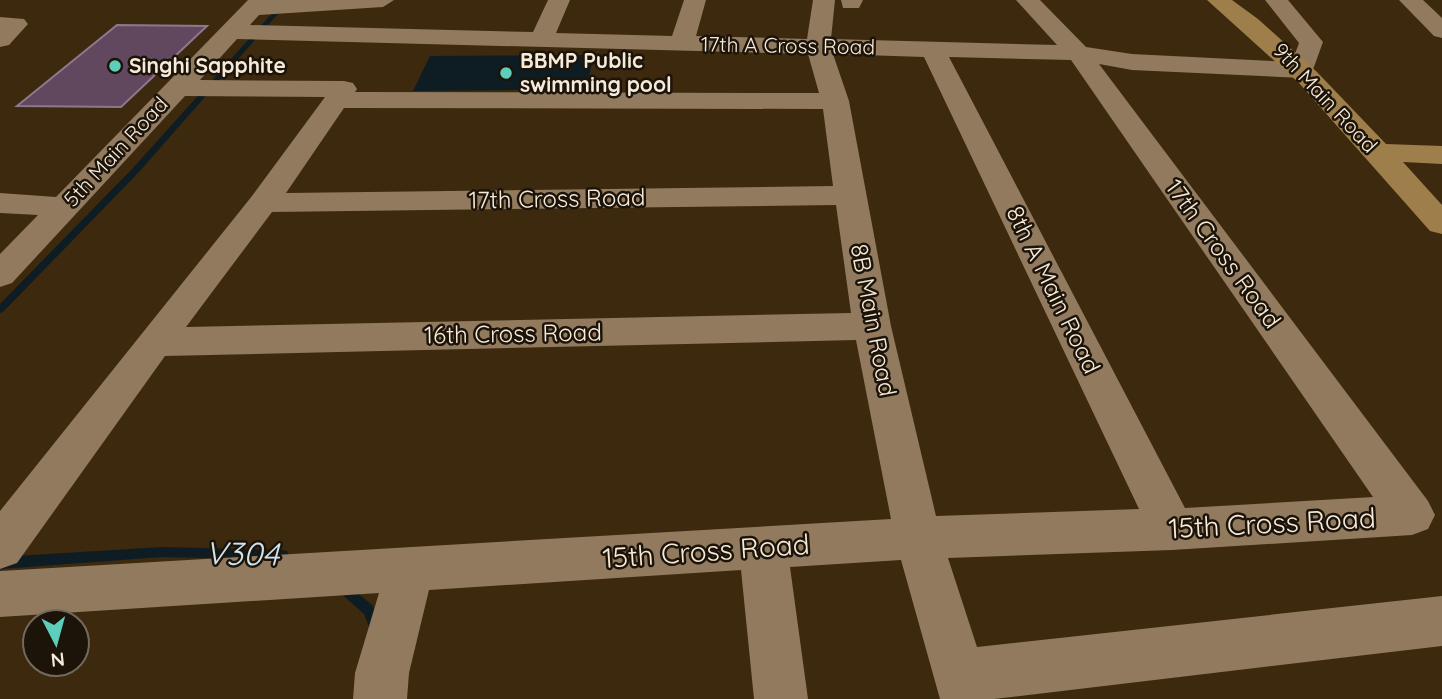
<svg xmlns="http://www.w3.org/2000/svg" width="1442" height="699" font-family="Quicksand,sans-serif">
  <style>
    .water { fill: #0e1d24 }
    .lines { fill: none; stroke-linecap: round; stroke-linejoin: round }
    .stream { fill: #0e1d24; fill-rule: evenodd }
    .building { fill: #62485e; stroke: #92768e; stroke-width: 2 }
    .minor { fill: #917a5e; fill-rule: evenodd }
    .major { fill: #9e7e4a; fill-rule: evenodd }
    .poi-dot { fill: #5cceba; stroke: #1c1309; stroke-width: 2.5 }
    .labels { text-anchor: middle; stroke-width: 5; stroke-linejoin: round; paint-order: stroke }
    .far-street-label { font-size: 21px; fill: #f6eada; stroke: #1c1309 }
    .far-poi-label { font-size: 21px; font-weight: bold; fill: #f6eada; stroke: #1c1309; text-anchor: start }
    .street-label { font-size: 24px; fill: #f6eada; stroke: #1c1309 }
    .near-street-label { font-size: 28px; fill: #f6eada; stroke: #1c1309 }
    .near-water-label { font-size: 32px; font-style: italic; fill: #cde4f1; stroke: #1c1309 }
  </style>
  <rect width="100%" height="100%" fill="#3c290e"/>
  <polygon class="water" points="594,55 586,89 413,91 430,56"/>
  <g class="lines">
    <g class="stream">
      <polygon points="284,0 290,0 139,172 3,312 0,313 0,304 133,168"/>
      <polygon points="162,547 283,550 287,551 289,555 287,559 283,560 162,557 0,569 0,557"/>
      <polygon points="342,581 346,583 373,606 382,628 381,632 376,634 371,632 364,614 338,591 336,587 338,583"/>
    </g>
  </g>
  <polygon class="building" points="117,25 207,26 121,107 17,106"/>
  <g class="lines">
    <g class="minor">
      <path d="M248,0H394L383,7L259,15L250,25L533,32L548,0H570L556,33L672,36L684,0H706L696,36L807,39L813,0H835L831,39L1057,45L1016,0H1040L1086,47L1132,54L1292,62L1299,43L1265,0H1288L1323,42L1311,75L1302,78L1132,70L1099,64L1428,501L1435,515L1428,529L1412,535L1172,550L948,558L977,647L1442,596V646L994,699H940L901,560L790,567L808,699H754L741,570L429,590L409,673L407,699H353L355,673L379,593L0,617V571L891,519L856,340L165,356L17,563L0,569V511L252,196L325,97L185,96L12,283L0,287V254L38,215L0,213V193L56,197ZM237,39L808,54L819,93L355,92L357,89L353,83L344,81L200,80ZM833,54L924,57L1139,509L936,516L891,326L849,101ZM949,57L1071,60L1373,497L1185,508ZM344,108L823,109L833,186L286,193ZM836,205L851,313L186,327L272,212Z"/>
      <polygon points="841,0 863,0 859,8 843,8"/>
      <polygon points="1399,0 1423,0 1442,18 1442,38 1434,36"/>
      <polygon points="0,17 24,19 28,24 9,45 0,47"/>
    </g>
    <polygon class="major" points="1207,0 1232,0 1258,19 1317,72 1386,144 1442,146 1442,164 1403,162 1442,205 1442,234 1430,231 1299,83"/>
  </g>
  <g class="poi-dot">
    <circle cx="115" cy="66" r="7"/>
    <circle cx="506" cy="73" r="7"/>
  </g>
  <g class="labels">
    <g class="far-street-label">
      <text transform="translate(788 46) rotate(1)" y="7">17th A Cross Road</text>
      <text transform="translate(1325 98) rotate(47)" y="7">9th Main Road</text>
      <text transform="translate(116 152) rotate(-47)" y="7">5th Main Road</text>
    </g>
    <g class="far-poi-label">
      <text x="520" y="68">BBMP Public<tspan x="520" dy="24">swimming pool</tspan></text>
      <text x="129" y="73">Singhi Sapphite</text>
    </g>
    <g class="street-label">
      <text transform="translate(557 199) rotate(-1)" y="8">17th Cross Road</text>
      <text transform="translate(1223 254) rotate(54)" y="8">17th Cross Road</text>
      <text transform="translate(1053 290) rotate(64)" y="8">8th A Main Road</text>
      <text transform="translate(873 320) rotate(79)" y="8">8B Main Road</text>
      <text transform="translate(513 334) rotate(-1)" y="8">16th Cross Road</text>
    </g>
    <g class="near-street-label">
      <text transform="translate(1272 523) rotate(-3)" y="10">15th Cross Road</text>
      <text transform="translate(706 551) rotate(-4)" y="10">15th Cross Road</text>
    </g>
    <g class="near-water-label">
      <text transform="translate(242 554) rotate(1)" y="11">V304</text>
    </g>
  </g>
  <g transform="translate(56 643) rotate(174)"><circle r="33" fill="#1c1309" stroke="#73695d" stroke-width="2"/>
  <path d="M0-5L12 26L0 18L-12 26Z" fill="#5cceba"/>
  <text y="-10" font-size="19" font-weight="bold" text-anchor="middle" fill="#f6eada">N</text>
  </g>
</svg>
